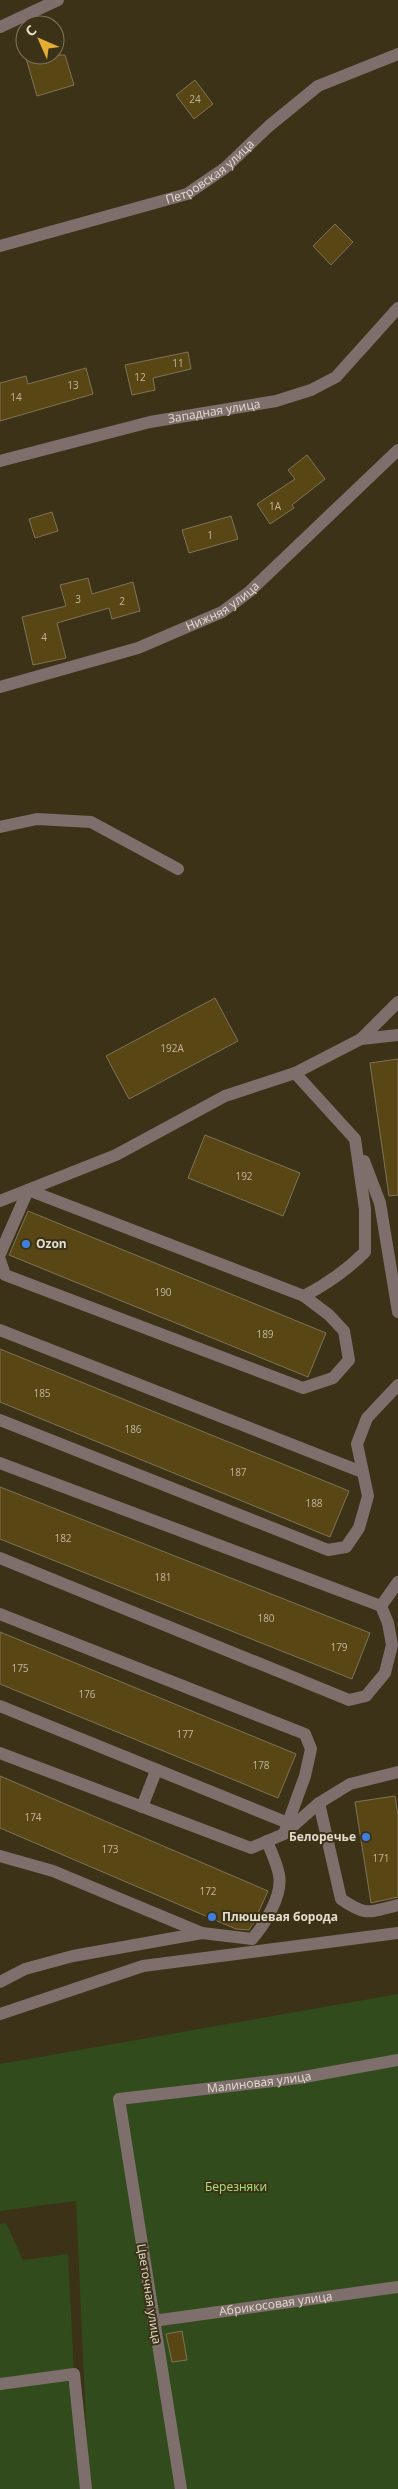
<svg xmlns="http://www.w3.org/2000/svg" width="398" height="2489" font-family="'Open Sans',sans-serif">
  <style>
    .green { fill: #314b1d }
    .building { fill: #594615; stroke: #7f7357 }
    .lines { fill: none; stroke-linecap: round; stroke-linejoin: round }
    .minor { stroke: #7e6f6d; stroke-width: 12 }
    .shop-dot { fill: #3f7fe0; stroke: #3c3217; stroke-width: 2 }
    .labels { text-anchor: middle; stroke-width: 4; stroke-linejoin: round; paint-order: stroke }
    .number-label { font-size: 10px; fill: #c0b79f }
    .street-label { font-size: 12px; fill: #e3ddcd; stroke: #3c3217 }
    .poi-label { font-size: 12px; font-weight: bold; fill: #e3ddcd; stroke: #3c3217; text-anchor: start }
    .park-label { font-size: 12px; fill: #a6e27b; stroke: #3c3217 }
  </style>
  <rect width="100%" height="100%" fill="#3c3217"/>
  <g class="green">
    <polygon points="398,1994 398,2489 89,2489 76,2201 0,2211 0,2064"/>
    <polygon points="6,2223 23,2260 68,2254 74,2374 86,2489 0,2489 0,2224"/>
  </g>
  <g class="building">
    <polygon points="25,55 65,55 74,85 37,96"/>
    <polygon points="195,80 213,104 194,119 176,95"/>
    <polygon points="335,224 353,242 331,265 313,246"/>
    <polygon points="188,352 191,369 153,378 155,390 132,395 125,365"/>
    <polygon points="86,368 93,394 0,421 0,383 26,376 28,384"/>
    <polygon points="307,455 325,479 292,505 294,508 270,524 257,504 295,479 288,470"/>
    <polygon points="52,512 58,531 35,538 29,519"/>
    <polygon points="231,516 238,539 189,553 182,530"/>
    <polygon points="88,578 92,594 133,582 140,611 112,619 109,608 57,623 66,658 33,665 22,617 66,606 60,585"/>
    <polygon points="215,998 238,1041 129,1099 106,1056"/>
    <polygon points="398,1059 398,1195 389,1196 370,1063"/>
    <polygon points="205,1135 300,1173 283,1216 188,1178"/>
    <polygon points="28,1211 326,1333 308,1377 9,1255"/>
    <polygon points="0,1349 349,1491 330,1537 0,1402"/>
    <polygon points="0,1487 370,1633 352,1679 0,1539"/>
    <polygon points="0,1632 296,1754 278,1798 0,1684"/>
    <polygon points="0,1776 268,1891 253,1924 249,1930 236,1929 0,1828"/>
    <polygon points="395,1796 398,1816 398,1897 371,1903 355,1802"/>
    <polygon points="182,2331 187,2360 172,2362 166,2334"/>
  </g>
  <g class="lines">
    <g class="minor">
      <polyline points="0,27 58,0"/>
      <path id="s1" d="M0,246L187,194L225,168L269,126L318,86L398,54"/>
      <path id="s2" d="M0,461L150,422L276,401L311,390L336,377L398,308"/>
      <path id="s3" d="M0,687L138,648L222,612L249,592L398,450"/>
      <polyline points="0,827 37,819 91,822 178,869"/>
      <polyline points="361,1039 398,1035"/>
      <path d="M295,1073L355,1139L365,1209V1252C347,1270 327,1284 304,1296"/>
      <polyline points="364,1161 380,1203 398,1312"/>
      <polyline points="0,1201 116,1155 225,1096 295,1073 361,1039 398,1002"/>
      <polyline points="0,1254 28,1190 304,1296 329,1315 344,1331 349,1360 333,1378 303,1388 5,1275 0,1260"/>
      <polyline points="0,1330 362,1472"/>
      <polyline points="0,1420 328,1550 346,1547 359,1528 368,1496 357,1444 367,1418 398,1385"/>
      <polyline points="0,1463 381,1606 388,1623 392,1645 385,1673 366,1696 349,1700 0,1558"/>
      <polyline points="381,1606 398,1582"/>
      <polyline points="0,1614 305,1734 311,1749 305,1776 285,1831"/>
      <polyline points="0,1706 288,1823"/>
      <polyline points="0,1753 251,1848 284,1834 319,1803 350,1784 398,1772"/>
      <path d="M319,1803L341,1899C367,1917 369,1912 398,1905"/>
      <polyline points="142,1807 156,1771"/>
      <polyline points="0,1856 53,1871 202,1933"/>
      <path d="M0,1982L25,1969L73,1956L202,1933L252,1939C265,1924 283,1895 279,1875C277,1863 271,1852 267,1841"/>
      <polyline points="0,2014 143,1966 398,1933"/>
      <path id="s4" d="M153,2321L398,2287"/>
      <polyline points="0,2384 74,2374 86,2489"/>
      <path id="s5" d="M181,2489L119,2099L299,2078L398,2060"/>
    </g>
  </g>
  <g class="shop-dot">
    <circle cx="26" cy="1244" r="5"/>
    <circle cx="366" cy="1837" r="5"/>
    <circle cx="212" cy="1917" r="5"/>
  </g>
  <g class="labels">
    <g class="number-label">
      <text x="195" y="103">24</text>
      <text x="178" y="367">11</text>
      <text x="140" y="381">12</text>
      <text x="73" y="389">13</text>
      <text x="16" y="401">14</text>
      <text x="275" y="510">1А</text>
      <text x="210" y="539">1</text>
      <text x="78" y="603">3</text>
      <text x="122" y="605">2</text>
      <text x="44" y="641">4</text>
      <text x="172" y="1052">192А</text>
      <text x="244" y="1180">192</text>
      <text x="163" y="1296">190</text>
      <text x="265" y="1338">189</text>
      <text x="42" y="1397">185</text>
      <text x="133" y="1433">186</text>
      <text x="238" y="1476">187</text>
      <text x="314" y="1507">188</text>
      <text x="63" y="1542">182</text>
      <text x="163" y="1581">181</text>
      <text x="266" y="1622">180</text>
      <text x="339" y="1651">179</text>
      <text x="20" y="1672">175</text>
      <text x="87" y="1698">176</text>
      <text x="185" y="1738">177</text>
      <text x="261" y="1769">178</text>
      <text x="33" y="1821">174</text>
      <text x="110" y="1853">173</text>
      <text x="381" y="1862">171</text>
      <text x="208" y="1895">172</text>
    </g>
    <g class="street-label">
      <text dy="4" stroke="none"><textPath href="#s1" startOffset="225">Петровская улица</textPath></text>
      <text dy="4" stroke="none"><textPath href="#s2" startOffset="220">Западная улица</textPath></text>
      <text dy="4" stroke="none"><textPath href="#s3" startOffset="238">Нижняя улица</textPath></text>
      <text dy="4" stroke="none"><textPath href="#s5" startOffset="536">Малиновая улица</textPath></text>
      <text transform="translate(149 2294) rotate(81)" y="4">Цветочная улица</text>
      <text dy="4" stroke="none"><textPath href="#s4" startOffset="124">Абрикосовая улица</textPath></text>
    </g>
    <g class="poi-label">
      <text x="36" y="1248">Ozon</text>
      <text x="356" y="1841" text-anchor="end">Белоречье</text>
      <text x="222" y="1921">Плюшевая борода</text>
    </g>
    <g class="park-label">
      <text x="236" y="2191">Березняки</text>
    </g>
  </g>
  <g transform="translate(40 40) rotate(315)"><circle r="24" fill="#3c3217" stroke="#7f7660"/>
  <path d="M0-4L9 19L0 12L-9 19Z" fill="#e4ae35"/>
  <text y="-8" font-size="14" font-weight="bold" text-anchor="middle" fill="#e3ddcd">С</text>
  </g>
</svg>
